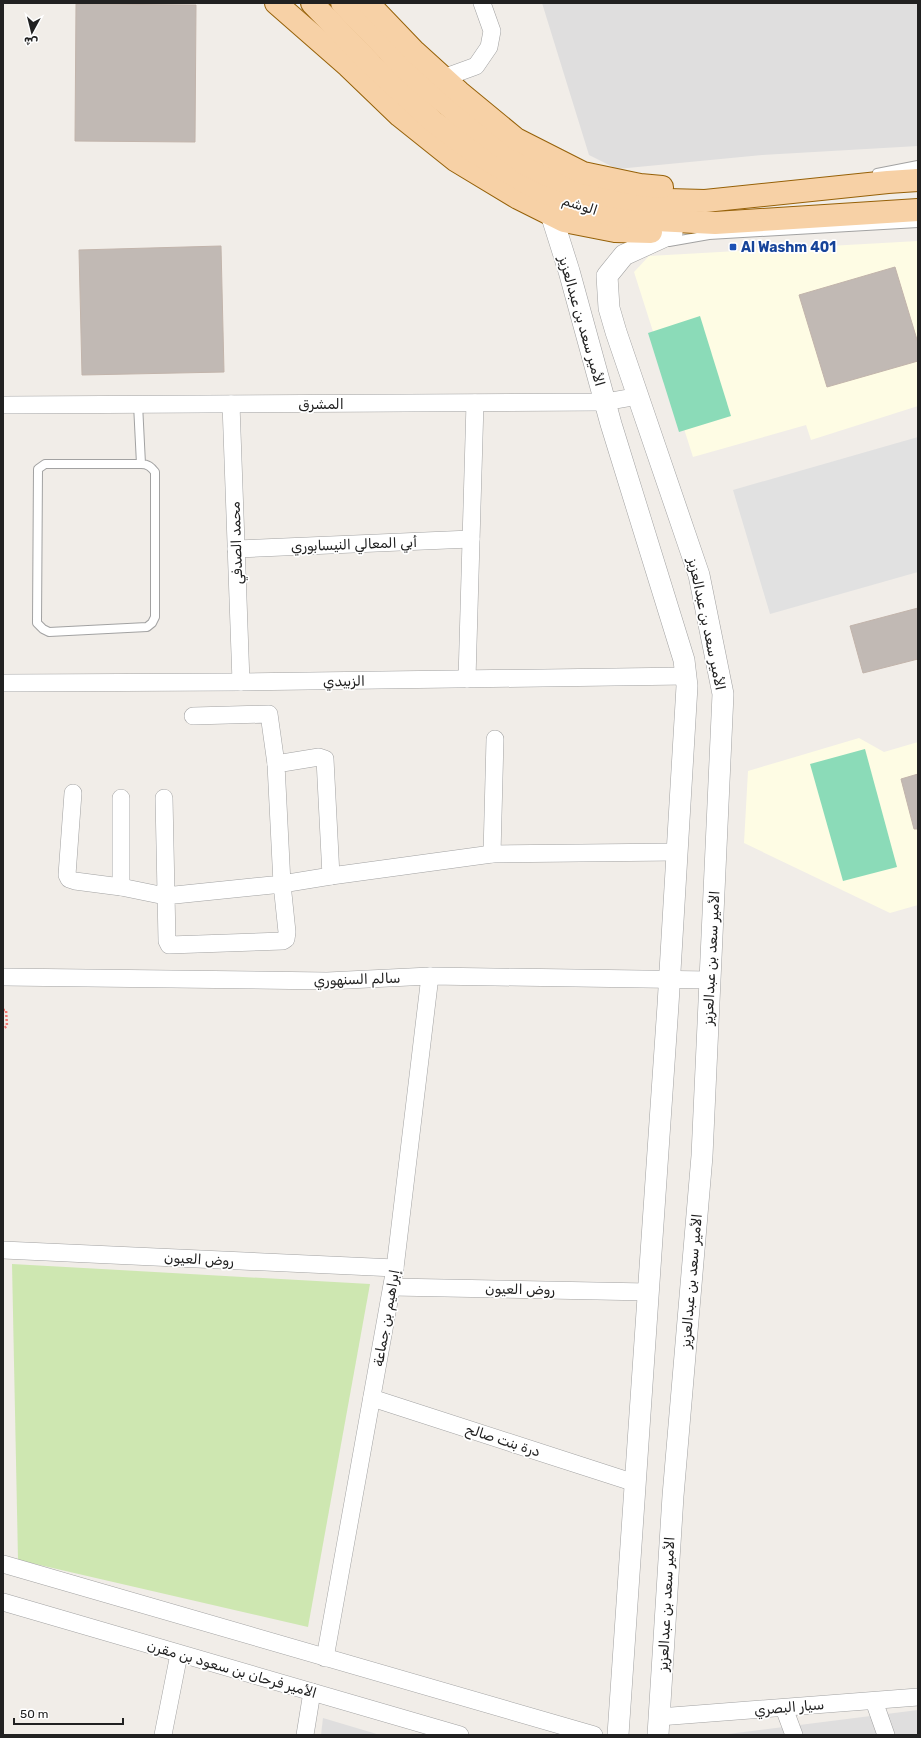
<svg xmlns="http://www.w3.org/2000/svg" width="921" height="1738" font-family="Rubik,Cairo,sans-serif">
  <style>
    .residential { fill: #dfdede }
    .education { fill: #fefce4 }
    .grass { fill: #cee7b1 }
    .pitch { fill: #8bdbb8 }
    .parking { fill: #e1e1e1 }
    .building { fill: #c1b9b4; stroke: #c2b4ab }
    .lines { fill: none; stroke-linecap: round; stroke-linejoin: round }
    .service-casing { stroke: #a2a2a2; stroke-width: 10 }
    .minor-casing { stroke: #a2a2a2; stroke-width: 18 }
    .tertiary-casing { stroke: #a2a2a2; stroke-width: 22 }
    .primary-casing { stroke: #966108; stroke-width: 24 }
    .path { stroke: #f37e77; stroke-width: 2.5; stroke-dasharray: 2 2; stroke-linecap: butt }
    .service { stroke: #fff; stroke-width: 8 }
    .minor { stroke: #fff; stroke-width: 17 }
    .tertiary { stroke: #fff; stroke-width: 21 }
    .primary { stroke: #f7d1a6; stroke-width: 22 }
    .transit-dot { fill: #1a4fb4; stroke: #fff; stroke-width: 1.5 }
    .labels { text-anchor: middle; stroke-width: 3.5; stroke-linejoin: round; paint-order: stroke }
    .street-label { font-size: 14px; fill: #212121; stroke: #fff }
    .transit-label { font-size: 14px; font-weight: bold; fill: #164399; stroke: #fff; text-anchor: start }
  </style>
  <rect width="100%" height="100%" fill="#f1ede8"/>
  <g class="residential">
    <polygon points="542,3 918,3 918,146 762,155 617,169 589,155"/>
    <polygon points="918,1710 918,1735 720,1735"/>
    <polygon points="323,1718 380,1735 321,1735"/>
  </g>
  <g class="education">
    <polygon points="918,241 918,406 811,440 806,425 693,457 634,272 649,256"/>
    <polygon points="859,738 884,752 918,742 918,905 890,913 744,843 748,771"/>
  </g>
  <polygon class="grass" points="12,1264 370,1284 308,1627 18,1560"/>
  <g class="pitch">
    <polygon points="700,316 731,416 679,432 648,333"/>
    <polygon points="865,749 897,867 843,881 810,764"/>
  </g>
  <polygon class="parking" points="918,437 918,572 770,614 733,490"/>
  <g class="building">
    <polygon points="76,4 196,5 195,142 75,141"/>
    <polygon points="221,246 224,372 82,375 79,250"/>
    <polygon points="895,267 918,343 918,361 827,387 799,295"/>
    <polygon points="918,608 918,659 863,673 850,626"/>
    <polygon points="918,774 918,829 914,829 901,779"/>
  </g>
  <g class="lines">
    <g class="service-casing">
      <g id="service">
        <polyline points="877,173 918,165"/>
        <polyline points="669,242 709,235 918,223"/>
        <path d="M138,404L141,464C148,464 151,467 155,472V617L152,623L147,627L49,632L43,629L37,623L38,469L45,464H141"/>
      </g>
    </g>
    <g class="minor-casing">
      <g id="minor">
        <polyline points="443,78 476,66 489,47 492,31 482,3"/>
        <polyline points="231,404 241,682"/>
        <polyline points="3,405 605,402 639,396"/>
        <polyline points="236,549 471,539"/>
        <polyline points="467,679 475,403"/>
        <polyline points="3,683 241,682 686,676"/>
        <polyline points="193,716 269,714 276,764"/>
        <polyline points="73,793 67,875 69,879 75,881 121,887 165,896 282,884 276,764 319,757 325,759 331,876 282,884 287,932 286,939 283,941 169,945 167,941 164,798"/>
        <polyline points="121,798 121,887"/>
        <polyline points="492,854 495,739"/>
        <polyline points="331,876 492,854 677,852"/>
        <polyline points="3,977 327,981 430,976 710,980"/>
        <polyline points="3,1250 395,1268"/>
        <polyline points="392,1287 648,1292"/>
        <polyline points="372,1398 635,1483"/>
        <polyline points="3,1564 594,1735"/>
        <polyline points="3,1602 460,1735"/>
        <polyline points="325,1658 395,1268 430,976"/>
        <polyline points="874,1701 886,1735"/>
        <polyline points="784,1708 794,1735"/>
        <polyline points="659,1717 918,1697"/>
        <polyline points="163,1735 179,1654"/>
        <polyline points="305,1735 312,1692"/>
      </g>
    </g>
    <g class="tertiary-casing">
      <g id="tertiary">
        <polyline points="551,214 569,271 611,424 684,660 687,686 668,1005 618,1735"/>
        <polyline points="658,1735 673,1496 702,1156 723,694 699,575 616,332 609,308 607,276 624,255 672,233"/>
      </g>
    </g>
    <g class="primary-casing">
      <g id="primary">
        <polyline points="276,3 348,66 400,116 455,160 518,198 564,221 615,231 651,232"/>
        <polyline points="312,3 372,65 435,123 476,153 539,190 574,204 609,214 656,220 715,223 918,210"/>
        <polyline points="342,3 414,77 462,117 523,163 549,176 576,186 603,195 631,199 705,201 888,182 918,180"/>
        <polyline points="368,3 415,52 459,92 516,139 583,173 640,185 662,187"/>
      </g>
    </g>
    <polyline class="path" points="3,1010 6,1010 7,1026 3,1029"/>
    <use href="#service" class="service"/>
    <use href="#minor" class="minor"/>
    <use href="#tertiary" class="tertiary"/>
    <use href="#primary" class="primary"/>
  </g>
  <rect class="transit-dot" x="729" y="243" width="8" height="8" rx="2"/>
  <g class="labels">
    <g class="street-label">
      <text transform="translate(580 205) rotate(18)" y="5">الوشم</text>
      <text transform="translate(582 321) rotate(74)" y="5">الأمير سعد بن عبدالعزيز</text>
      <text x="321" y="409">المشرق</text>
      <text transform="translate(236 543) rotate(-92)" y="5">محمد الصدفي</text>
      <text transform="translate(354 544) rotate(-2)" y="5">أبي المعالي النيسابوري</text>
      <text transform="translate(707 624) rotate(78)" y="5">الأمير سعد بن عبدالعزيز</text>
      <text transform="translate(344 681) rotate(-1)" y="5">الزبيدي</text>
      <text transform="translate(711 958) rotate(-87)" y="5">الأمير سعد بن عبدالعزيز</text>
      <text transform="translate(357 979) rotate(-2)" y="5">سالم السنهوري</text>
      <text transform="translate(199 1259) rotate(3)" y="5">روض العيون</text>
      <text transform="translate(691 1281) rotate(-85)" y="5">الأمير سعد بن عبدالعزيز</text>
      <text transform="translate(520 1289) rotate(1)" y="5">روض العيون</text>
      <text transform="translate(386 1318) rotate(-80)" y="5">إبراهيم بن جماعة</text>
      <text transform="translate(503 1440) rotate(18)" y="5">درة بنت صالح</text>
      <text transform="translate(666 1604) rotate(-87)" y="5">الأمير سعد بن عبدالعزيز</text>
      <text transform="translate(232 1669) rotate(16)" y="5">الأمير فرحان بن سعود بن مقرن</text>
      <text transform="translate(789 1707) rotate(-5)" y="5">سيار البصري</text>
    </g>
    <g class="transit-label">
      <text x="741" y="252">Al Washm 401</text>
    </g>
  </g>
  <rect width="921" height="1738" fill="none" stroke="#212121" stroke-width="8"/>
  <g transform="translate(32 32) rotate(187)" stroke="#ffffff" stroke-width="3" paint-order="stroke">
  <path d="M0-3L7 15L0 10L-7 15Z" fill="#212121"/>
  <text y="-6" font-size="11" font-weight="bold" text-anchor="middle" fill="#212121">ش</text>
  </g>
  <path d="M14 1718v6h109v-6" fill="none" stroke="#212121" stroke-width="2"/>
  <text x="20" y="1718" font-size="12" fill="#212121" stroke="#ffffff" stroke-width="3" paint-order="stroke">50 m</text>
</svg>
